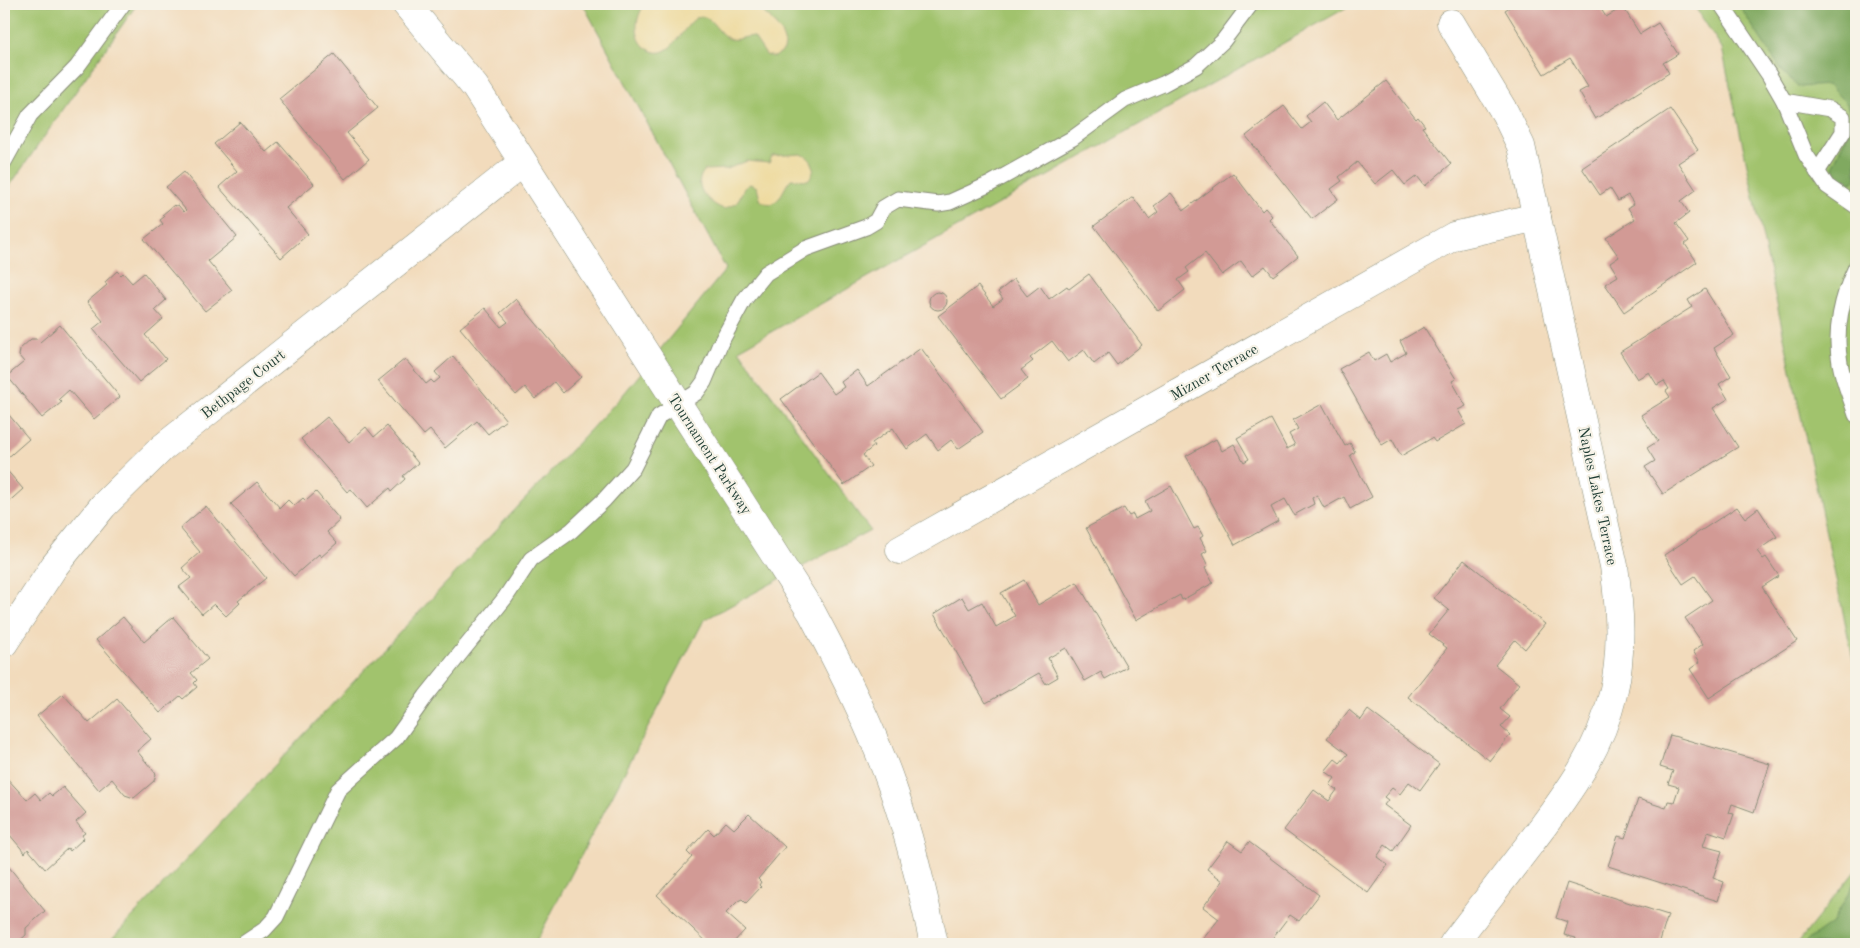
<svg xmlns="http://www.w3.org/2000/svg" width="1860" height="948" font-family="'Old Standard TT',serif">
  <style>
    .green { fill: #a1c36d; stroke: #608050 }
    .forest { fill: #80a960; stroke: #50734a }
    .sand { fill: #eeda9e; stroke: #868c69 }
    .building { fill: #d29a95 }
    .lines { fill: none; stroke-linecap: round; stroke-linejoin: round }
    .service-casing { stroke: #888c78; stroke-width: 17 }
    .minor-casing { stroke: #888c78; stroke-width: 29 }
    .service { stroke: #fff; stroke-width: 15 }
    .minor { stroke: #fff; stroke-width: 28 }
    .labels { text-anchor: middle; stroke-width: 4.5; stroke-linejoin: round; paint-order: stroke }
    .street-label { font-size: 15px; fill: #1f3d34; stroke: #f7f3e8 }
  </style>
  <rect width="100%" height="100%" fill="#f7f3e8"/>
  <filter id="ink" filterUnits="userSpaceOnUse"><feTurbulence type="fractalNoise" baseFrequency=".02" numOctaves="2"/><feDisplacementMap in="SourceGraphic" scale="10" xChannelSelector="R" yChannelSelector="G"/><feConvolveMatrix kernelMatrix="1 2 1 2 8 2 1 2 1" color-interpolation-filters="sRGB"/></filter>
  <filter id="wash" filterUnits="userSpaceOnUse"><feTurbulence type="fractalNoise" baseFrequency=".0096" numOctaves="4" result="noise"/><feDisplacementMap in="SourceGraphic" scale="20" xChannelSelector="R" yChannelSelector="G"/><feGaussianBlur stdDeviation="1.12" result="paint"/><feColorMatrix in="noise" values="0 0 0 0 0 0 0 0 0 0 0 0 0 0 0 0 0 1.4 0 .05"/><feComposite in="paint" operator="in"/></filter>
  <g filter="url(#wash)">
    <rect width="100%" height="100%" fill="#f2dbbc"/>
    <g class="green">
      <polygon points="4,4 137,4 4,194"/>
      <polygon points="583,4 1353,4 739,350 870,530 704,620 535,944 107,944 622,396 726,269"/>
      <polygon points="1693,4 1856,4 1856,673 1722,48"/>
      <polygon points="1856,870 1856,944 1797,944"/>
    </g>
    <g class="forest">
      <polygon points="1738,4 1856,4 1856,177 1852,182 1838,182 1833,165 1852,124 1847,104 1828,85 1799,87 1782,71"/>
      <polygon points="1856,843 1856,944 1802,944 1833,922 1856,879"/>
    </g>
    <g class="sand">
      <path d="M644,4H752L769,17L781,32L785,45L784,50L775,57L766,55L754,37C746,35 739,41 730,39C717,34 714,18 701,16C684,19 672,65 648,49C641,45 638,38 637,30C636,21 640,12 644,4Z"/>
      <path d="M801,154C813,158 818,170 808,180L791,179C782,188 779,213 760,200L757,187L750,184L744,188L737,203L724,209C709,204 690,185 705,170L727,169L747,161L769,163L772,156Z"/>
    </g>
    <g id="blocks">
      <g class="building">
        <polygon points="1515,4 1598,4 1606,17 1623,7 1640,34 1658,23 1678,54 1663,63 1669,73 1595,119 1579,92 1588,87 1570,58 1544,74 1505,10"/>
        <polygon points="334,54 378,108 347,133 369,159 345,179 279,99"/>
        <polygon points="1386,81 1416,119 1418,117 1425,126 1422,127 1451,164 1425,186 1417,176 1405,185 1393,170 1375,184 1357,162 1339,177 1342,181 1331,189 1338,199 1312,219 1246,136 1284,106 1302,129 1311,122 1306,116 1323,102 1337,120"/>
        <polygon points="1670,109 1698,150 1678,163 1696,190 1681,201 1689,213 1676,223 1689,241 1685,244 1697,262 1624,312 1605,284 1618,276 1610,263 1619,257 1606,238 1635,219 1628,208 1634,204 1628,195 1618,201 1610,188 1600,195 1582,168"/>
        <polygon points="240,122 266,152 278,142 314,184 286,208 308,234 281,258 219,187 237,171 214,144"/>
        <polygon points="184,172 237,237 208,261 232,290 205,311 144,239 163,224 160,220 164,217 162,215 174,205 175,206 178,205 184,212 186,210 166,187"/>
        <polygon points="1233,173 1262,211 1265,208 1272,216 1269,219 1298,256 1273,276 1265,266 1252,276 1241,261 1222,275 1205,253 1186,268 1189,272 1178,280 1185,290 1158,311 1094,226 1133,197 1149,219 1158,212 1154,206 1171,193 1184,210"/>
        <polygon points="117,271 121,275 123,273 132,283 144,273 166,300 155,310 163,319 145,335 166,359 139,382 93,329 103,321 87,302 107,285 105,282"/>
        <polygon points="1089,274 1142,345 1117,365 1108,353 1094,364 1084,350 1068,362 1052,341 1030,358 1033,361 1021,370 1028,379 1001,399 938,316 978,286 993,306 1003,299 998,292 1014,279 1027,296 1040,286 1049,299 1067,286 1069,289"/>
        <polygon points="1705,289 1734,335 1714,348 1731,376 1719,384 1728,399 1713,408 1738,447 1663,494 1645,467 1655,461 1647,448 1658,441 1641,415 1670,397 1666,391 1669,389 1664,381 1657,385 1649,372 1637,379 1620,352 1692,307 1688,300"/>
        <circle cx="938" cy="301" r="9"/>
        <polygon points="516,299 581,377 563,393 554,382 535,399 525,387 516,395 460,328 485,308 501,327 508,322 500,313"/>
        <polygon points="60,325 120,397 94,419 69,390 59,399 62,402 42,418 7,376 24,362 19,356 20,349 31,339 37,339 40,342"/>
        <polygon points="1424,327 1456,379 1452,381 1466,406 1458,410 1466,424 1435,442 1432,438 1401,456 1392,439 1382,445 1339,369 1369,352 1374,361 1386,354 1390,362 1406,353 1400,341"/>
        <polygon points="921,348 983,432 958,449 951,440 938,450 927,434 907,449 893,428 872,443 874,446 863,455 871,466 844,485 781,399 818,372 834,394 844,387 841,382 857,370 868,386"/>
        <polygon points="453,356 506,420 488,434 477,421 445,448 430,430 424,435 378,381 405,359 426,384 431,380 434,383 440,378 435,372"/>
        <polygon points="1322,404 1345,446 1350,443 1355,452 1350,455 1372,497 1350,509 1344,497 1324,508 1317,495 1312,498 1314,504 1294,515 1285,499 1271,507 1278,521 1235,545 1186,456 1216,439 1222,451 1234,444 1244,462 1249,459 1237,438 1271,419 1287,449 1295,445 1289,434 1298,429 1293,420"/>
        <polygon points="4,409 29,439 4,461"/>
        <polygon points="327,417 349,442 366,427 374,437 387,426 418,463 403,476 405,479 392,491 390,488 367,508 351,489 347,492 301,439"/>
        <polygon points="4,467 23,489 4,506"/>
        <polygon points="257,482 280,508 288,500 294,506 303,498 306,501 316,492 340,520 327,532 337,543 321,557 319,554 294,576 231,504"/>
        <polygon points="1171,486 1194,529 1198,527 1203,536 1200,538 1207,551 1202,554 1208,566 1205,568 1213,583 1182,600 1180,595 1136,620 1086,528 1124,508 1129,516 1133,514 1135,519 1150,511 1145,501"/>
        <polygon points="206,506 266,578 238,601 240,603 226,616 214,604 202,614 179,587 191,578 182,568 200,552 180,528"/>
        <polygon points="1737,507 1745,518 1758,508 1777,537 1757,551 1763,559 1766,557 1779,576 1762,587 1797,641 1709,698 1690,669 1700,662 1693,651 1703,644 1685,618 1712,600 1695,576 1683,584 1664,555"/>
        <polygon points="1464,560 1545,624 1525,649 1515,640 1495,665 1519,684 1500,709 1510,717 1501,727 1510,735 1490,761 1408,697 1447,648 1429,634 1449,610 1434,598"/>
        <polygon points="1024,580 1038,605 1077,582 1127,667 1105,679 1101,672 1085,681 1066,648 1048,658 1058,677 1046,684 1039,673 986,703 934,614 962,597 969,609 982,602 996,627 1015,616 1001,593"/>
        <polygon points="123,617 144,642 173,617 208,659 191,673 197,680 194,683 197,687 183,699 180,696 160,713 96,640"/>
        <polygon points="63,694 89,723 117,699 151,739 137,751 156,774 154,781 134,798 125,795 112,779 99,790 37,716"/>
        <polygon points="1349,710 1361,720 1368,710 1439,764 1420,790 1409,782 1400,794 1392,788 1384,797 1388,800 1384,805 1411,825 1393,851 1385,845 1377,857 1388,865 1368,893 1284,830 1314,790 1329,801 1337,790 1330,785 1335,778 1325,771 1335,759 1340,763 1348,754 1327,738"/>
        <polygon points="1670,735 1770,764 1754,812 1732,804 1729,813 1734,814 1726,837 1708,831 1703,846 1722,851 1713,878 1724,882 1718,901 1608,866 1618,836 1625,838 1638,799 1666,808 1668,801 1674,802 1679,787 1668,784 1673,771 1660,767"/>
        <polygon points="4,775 27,800 35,793 41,800 49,793 52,796 63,787 86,813 76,822 85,833 82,835 84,838 70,851 68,848 45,869 28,849 25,853 4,828"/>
        <polygon points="749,814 785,847 758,879 761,882 759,885 761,887 746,903 742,899 738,901 726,913 745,930 732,944 709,944 657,895 692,857 687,852 708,829 714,835 726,822 734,829"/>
        <polygon points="1228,841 1242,851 1249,842 1319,895 1299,921 1290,915 1271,940 1277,944 1199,944 1219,919 1203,907 1223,881 1207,869"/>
        <polygon points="4,861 45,911 26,928 26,935 16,944 4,943"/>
        <polygon points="1567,883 1668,915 1659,944 1574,944 1576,938 1564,935 1568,922 1556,918"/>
      </g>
    </g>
  </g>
  <g filter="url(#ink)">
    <use href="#blocks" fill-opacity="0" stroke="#888c78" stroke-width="1"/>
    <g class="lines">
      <g class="service-casing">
        <g id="service">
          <polyline points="1721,4 1769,75 1784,101 1806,155 1827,186 1856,206"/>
          <polyline points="1784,101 1830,109 1843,117 1843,132 1817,172"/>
          <polyline points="4,162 30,115 77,67 123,4"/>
          <path d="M1856,267C1842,296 1834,331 1840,363C1843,381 1851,398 1856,415"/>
          <polyline points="243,944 264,930 276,917 338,790 396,738 426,696 505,598 531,559 571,531 604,500 633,468 659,416 696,393 704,382 720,344 744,300 766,273 805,249 866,227 876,221 883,208 898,199 938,204 950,202 990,184 1073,138 1125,100 1163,84 1196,66 1223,41 1251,4"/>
        </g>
      </g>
      <g class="minor-casing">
        <g id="minor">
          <path d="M406,4L475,87L812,613C842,670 872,728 893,789C911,840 923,892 934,944"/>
          <path d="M1451,23L1505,113L1521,146L1614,566C1620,609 1623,652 1613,694C1599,754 1565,797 1529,845C1504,878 1478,911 1453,944"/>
          <polyline points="900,550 1454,236 1537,217"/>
          <polyline points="4,643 55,565 103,506 162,448 522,163"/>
        </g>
      </g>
      <use href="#service" class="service"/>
      <use href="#minor" class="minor"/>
    </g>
  </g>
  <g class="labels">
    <g class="street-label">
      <text transform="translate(1214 372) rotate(-30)" y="5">Mizner Terrace</text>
      <text transform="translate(243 384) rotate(-38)" y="5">Bethpage Court</text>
      <text transform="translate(710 454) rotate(57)" y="5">Tournament Parkway</text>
      <text transform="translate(1598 496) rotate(78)" y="5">Naples Lakes Terrace</text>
    </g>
  </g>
  <rect width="1860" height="948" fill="none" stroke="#f7f3e8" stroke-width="20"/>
</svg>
